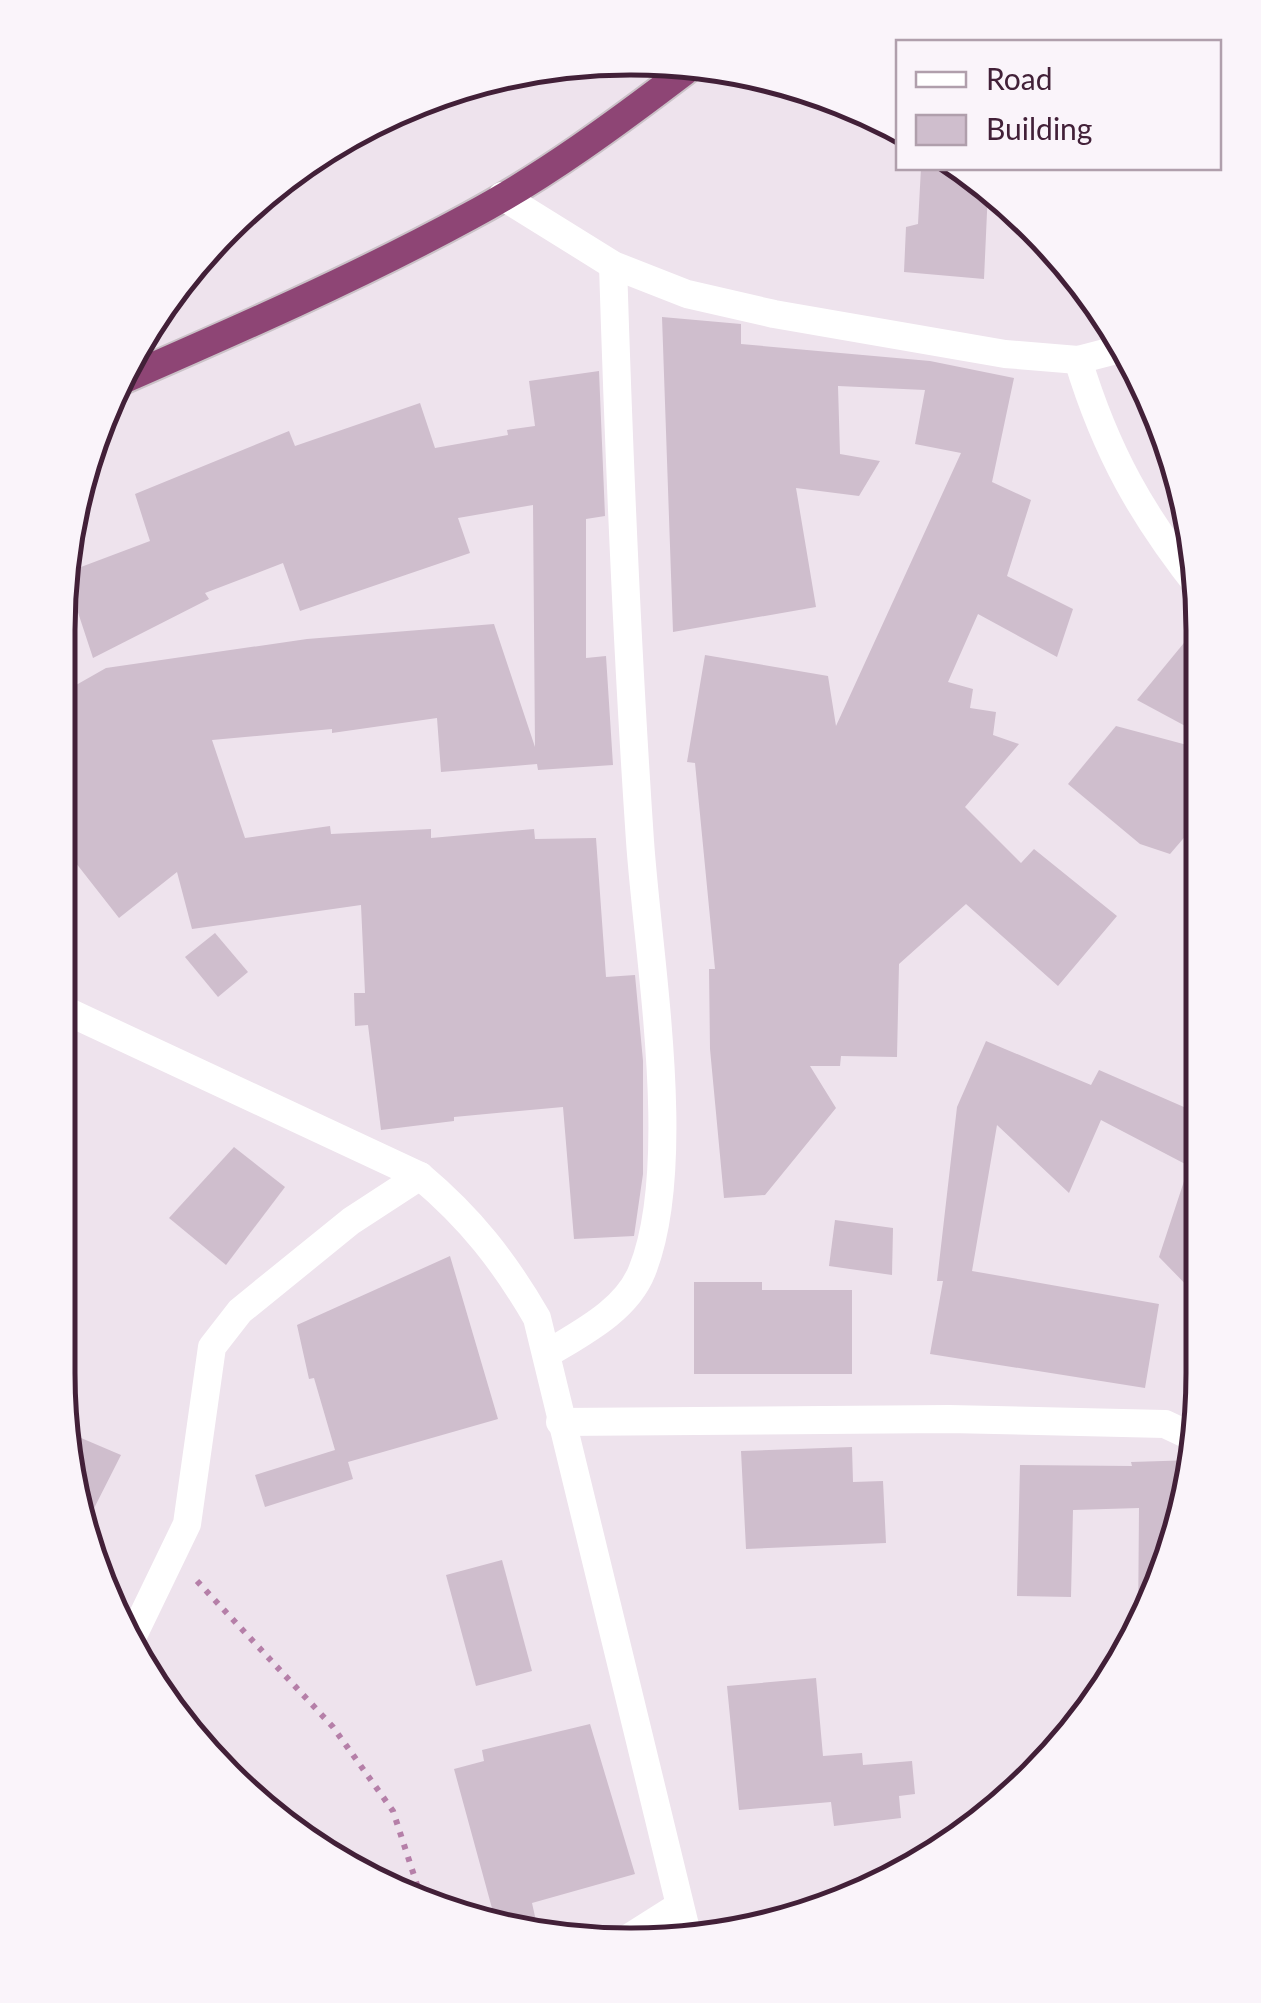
<svg xmlns="http://www.w3.org/2000/svg" width="1261" height="2003" font-family="Lato,sans-serif">
  <style>
    .building { fill: #cfbecd }
    .lines { fill: none; stroke-linecap: round; stroke-linejoin: round }
    .trunk-casing { stroke: #cac1c7; stroke-width: 32 }
    .path { stroke: #b57fa8; stroke-width: 6; stroke-dasharray: 5 8; stroke-linecap: butt }
    .minor { stroke: #fff; stroke-width: 28 }
    .trunk { stroke: #8e4575; stroke-width: 28 }
    .rim { fill: none; stroke: #422038; stroke-width: 5 }
  </style>
  <rect width="100%" height="100%" fill="#eee3ed"/>
  <g class="building">
    <polygon points="921,168 962,168 964,189 988,190 984,279 904,272 906,227 918,224"/>
    <polygon points="662,317 741,324 741,344 930,361 1014,378 992,482 1031,500 1007,576 1073,609 1057,657 978,614 948,682 973,689 970,708 996,712 993,735 1019,744 965,807 1021,863 1034,849 1117,916 1058,986 966,904 899,964 897,1057 841,1056 840,1066 810,1066 836,1108 765,1195 724,1198 710,1049 709,969 715,969 695,763 687,762 705,655 828,676 836,726 961,453 915,444 925,390 838,386 840,454 880,461 859,496 796,488 816,607 673,632"/>
    <polygon points="599,371 605,516 586,519 586,658 606,656 613,765 538,770 537,764 441,772 437,718 332,733 332,729 212,740 245,838 330,826 331,834 431,829 431,838 534,829 535,839 596,838 606,977 635,975 643,1061 643,1174 634,1236 574,1239 563,1107 454,1117 454,1121 381,1130 368,1025 355,1026 354,993 365,993 361,905 192,929 177,872 119,918 61,844 62,693 106,668 307,639 494,624 535,747 533,505 458,518 470,553 300,611 283,563 205,593 209,599 93,658 65,573 150,541 135,494 289,431 295,446 420,403 435,448 508,435 507,430 535,426 529,381"/>
    <polygon points="1202,621 1202,735 1137,700"/>
    <polygon points="1116,726 1202,749 1201,818 1170,854 1140,844 1068,784"/>
    <polygon points="215,933 248,972 218,997 185,957"/>
    <polygon points="986,1041 1091,1085 1099,1070 1200,1114 1199,1298 1159,1257 1189,1166 1101,1120 1069,1193 997,1125 972,1271 1159,1304 1145,1388 930,1354 943,1281 937,1281 957,1107"/>
    <polygon points="234,1147 285,1187 226,1265 169,1218"/>
    <polygon points="835,1220 893,1228 892,1275 829,1266"/>
    <polygon points="450,1256 498,1419 348,1462 353,1479 265,1507 255,1475 335,1450 314,1378 309,1379 297,1325"/>
    <polygon points="694,1282 762,1282 762,1290 852,1290 852,1374 694,1374"/>
    <polygon points="67,1432 121,1455 83,1530 69,1442"/>
    <polygon points="852,1447 853,1482 883,1481 886,1543 746,1549 741,1451"/>
    <polygon points="1195,1460 1160,1591 1138,1630 1139,1508 1073,1510 1071,1597 1017,1596 1020,1465 1132,1466 1131,1462"/>
    <polygon points="502,1560 532,1671 476,1686 446,1575"/>
    <polygon points="816,1678 823,1756 862,1753 863,1765 912,1761 915,1794 899,1796 901,1818 834,1826 831,1802 739,1810 727,1686"/>
    <polygon points="590,1724 635,1874 532,1903 538,1930 496,1923 454,1769 484,1761 482,1750"/>
  </g>
  <g class="lines">
    <g class="trunk-casing">
      <path id="trunk" d="M118,382C237,330 356,278 470,216C545,176 618,122 685,71"/>
    </g>
    <polyline class="path" points="197,1581 333,1727 393,1811 423,1903"/>
    <g class="minor">
      <polyline points="502,196 613,265 687,294 774,314 1005,354 1078,360 1128,347"/>
      <path d="M1078,360C1106,452 1142,516 1202,591"/>
      <path d="M60,1008L420,1176C470,1218 504,1261 537,1318L688,1938"/>
      <path d="M547,1354C581,1333 626,1311 642,1271C685,1164 648,958 640,841C627,649 619,458 613,265"/>
      <polyline points="560,1422 949,1419 1165,1424 1199,1440"/>
      <polyline points="130,1642 187,1524 212,1347 240,1311 351,1221 420,1176"/>
      <polyline points="619,1944 679,1906"/>
    </g>
    <use href="#trunk" class="trunk"/>
  </g>
  <path d="M0 0H1261V2003H0ZM630 75H631A555 555 0 0 1 1186 630V1373A555 555 0 0 1 631 1928H630A555 555 0 0 1 75 1373V630A555 555 0 0 1 630 75Z" fill="#faf4fa" fill-rule="evenodd"/>
  <path class="rim" d="M630 75H631A555 555 0 0 1 1186 630V1373A555 555 0 0 1 631 1928H630A555 555 0 0 1 75 1373V630A555 555 0 0 1 630 75Z"/>
  <rect x="896" y="40" width="325" height="130" fill="#faf4fa" stroke="#b09fac" stroke-width="2.5"/>
  <rect x="916" y="72" width="50" height="15" fill="#ffffff" stroke="#b09fac" stroke-width="2.5"/>
  <text x="986" y="90" font-size="30" fill="#422038">Road</text>
  <rect x="916" y="115" width="50" height="30" fill="#cfbecd" stroke="#b09fac" stroke-width="2.5"/>
  <text x="986" y="140" font-size="30" fill="#422038">Building</text>
</svg>
